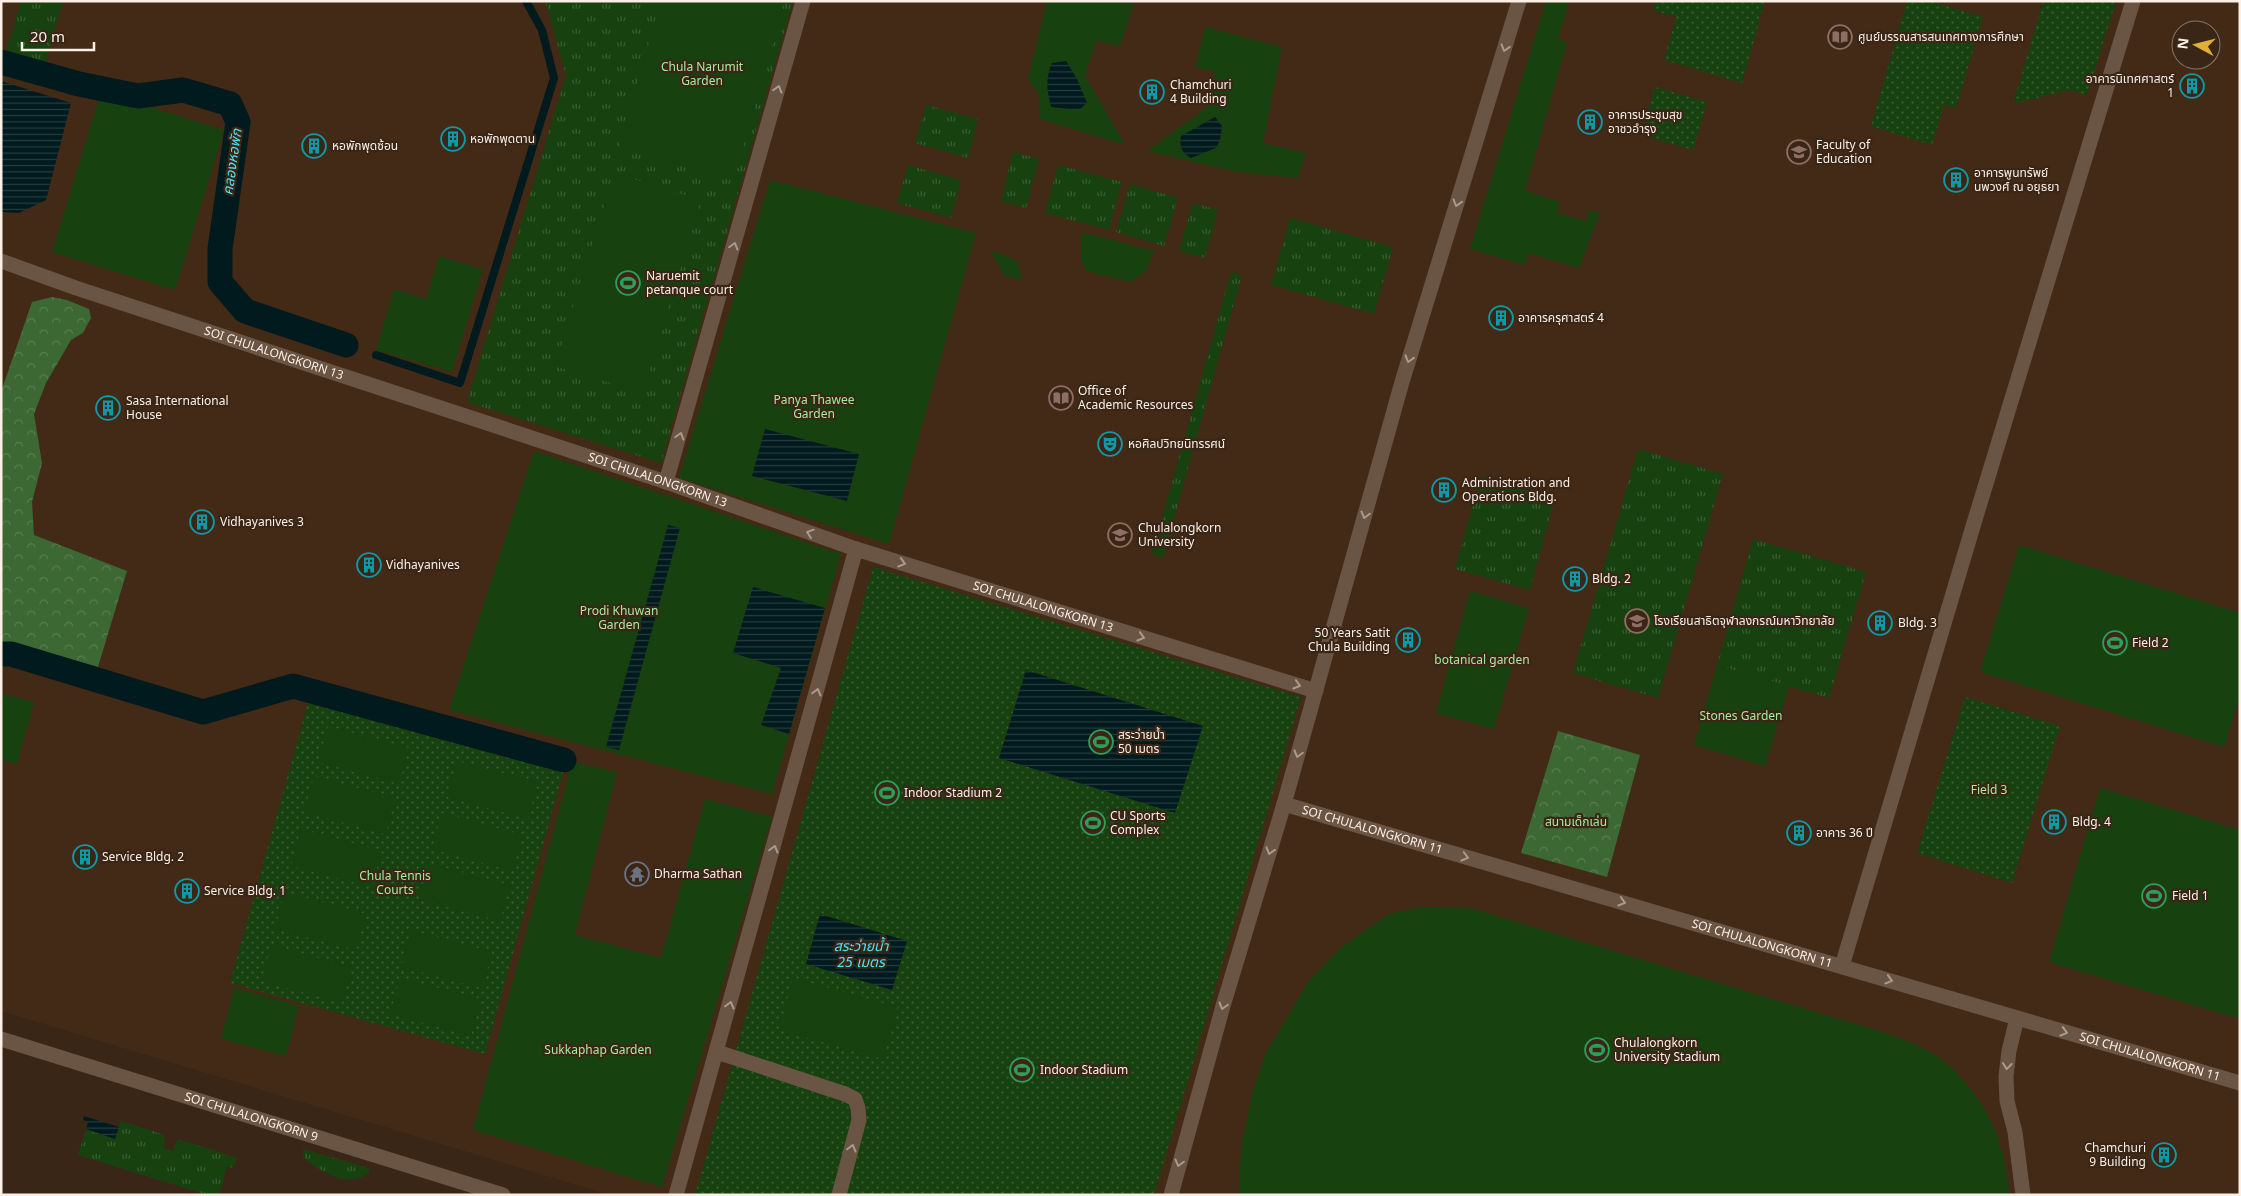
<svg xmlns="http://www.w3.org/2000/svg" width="2241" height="1196" font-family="'Noto Sans','Noto Sans Thai',sans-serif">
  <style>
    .built { fill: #432a16; fill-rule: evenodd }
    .grass { fill: url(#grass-tufts) }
    .forest { fill: url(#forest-crowns) }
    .park { fill: url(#park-dots) }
    .garden { fill: #17420f }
    .water { fill: url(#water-rules) }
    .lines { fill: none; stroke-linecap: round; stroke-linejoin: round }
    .stream { stroke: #001a1d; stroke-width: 8 }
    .canal { stroke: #001a1d; stroke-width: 25 }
    .street { stroke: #6a5443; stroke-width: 15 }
    .oneway { stroke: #ac9a8c }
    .labels { text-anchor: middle; stroke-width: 4.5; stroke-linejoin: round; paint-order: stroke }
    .poi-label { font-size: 12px; fill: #fcefe5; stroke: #3a2617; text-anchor: start }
    .park-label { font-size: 12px; fill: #a6e99a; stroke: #3a2617 }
    .street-label { font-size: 12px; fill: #fcefe5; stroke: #3a2617 }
    .water-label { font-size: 14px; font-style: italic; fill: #4ce2f1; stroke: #3a2617 }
  </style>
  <defs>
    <pattern id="grass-tufts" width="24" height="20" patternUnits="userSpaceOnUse" patternTransform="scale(1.25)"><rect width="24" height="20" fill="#17420f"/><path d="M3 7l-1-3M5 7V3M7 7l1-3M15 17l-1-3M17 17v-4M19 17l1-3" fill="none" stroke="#3a5e32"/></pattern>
    <pattern id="forest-crowns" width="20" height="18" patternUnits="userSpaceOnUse" patternTransform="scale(1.25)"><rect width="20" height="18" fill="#3c6834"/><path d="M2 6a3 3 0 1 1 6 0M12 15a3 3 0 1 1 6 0" fill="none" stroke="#597e51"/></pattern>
    <pattern id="park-dots" width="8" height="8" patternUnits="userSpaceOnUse" patternTransform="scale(1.25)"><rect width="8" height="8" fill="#17420f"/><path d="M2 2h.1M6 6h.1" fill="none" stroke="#3a5e32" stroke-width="1.8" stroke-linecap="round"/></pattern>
    <pattern id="water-rules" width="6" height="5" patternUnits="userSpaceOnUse" patternTransform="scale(1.25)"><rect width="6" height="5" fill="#001a1d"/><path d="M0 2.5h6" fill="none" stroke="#263c3e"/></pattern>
  </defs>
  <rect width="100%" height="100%" fill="#3a2617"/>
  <path class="built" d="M1,1H2240V1195H610L1,1011ZM2181,30H2211V60H2181Z"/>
  <g class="grass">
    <polygon points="21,1 63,1 44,68 5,56"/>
    <polygon points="544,1 793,1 661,463 467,402 566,75 547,6"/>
    <polygon points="926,105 978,119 968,158 915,143"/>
    <polygon points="1013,152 1039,159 1026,208 1001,201"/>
    <polygon points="908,165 961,180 951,218 897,203"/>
    <polygon points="1058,165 1122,182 1109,230 1045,213"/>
    <polygon points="1130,184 1178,198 1164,246 1116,232"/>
    <polygon points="1193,203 1218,210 1205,258 1179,251"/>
    <polygon points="1290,218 1393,247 1374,314 1271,285"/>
    <polygon points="1231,272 1242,275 1163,558 1152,554"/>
    <polygon points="1638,449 1723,474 1658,698 1573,673"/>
    <polygon points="1481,476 1555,497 1530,590 1455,569"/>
    <polygon points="1753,539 1866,572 1829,698 1717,665"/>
    <polygon points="121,1121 165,1135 163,1148 172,1151 178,1139 237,1158 233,1168 227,1166 219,1195 208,1195 78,1155 86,1129 115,1139"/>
    <path d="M303,1149L369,1168V1173C347,1189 322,1172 304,1158Z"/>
  </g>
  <g class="forest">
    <polygon points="52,297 67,300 89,309 91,318 83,333 71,340 46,383 34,414 42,463 32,502 34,535 127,571 98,667 15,643 1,644 1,392 32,302"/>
    <polygon points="1558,731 1640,755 1607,877 1521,853"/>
  </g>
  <g class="park">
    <polygon points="1655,1 1765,1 1742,83 1664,60 1676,17 1653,10"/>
    <polygon points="1907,1 1929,1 1983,17 1956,108 1944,105 1932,145 1871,126"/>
    <polygon points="2043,1 2116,1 2087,95 2068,90 2013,104"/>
    <polygon points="1655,87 1707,102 1693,150 1641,135"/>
    <polygon points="873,567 1301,697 1154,1195 695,1195"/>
    <polygon points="1965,697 2060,726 2012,883 1917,853"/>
    <polygon points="309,699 564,769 485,1054 230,983"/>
  </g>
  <g class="garden">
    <polygon points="661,1 784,1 734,180 619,147"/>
    <polygon points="1047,1 1134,3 1120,46 1096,41 1085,76 1125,145 1040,119 1039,95 1028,79"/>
    <polygon points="1546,1 1569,1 1558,40 1567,42 1525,191 1559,201 1557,213 1586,221 1589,210 1600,213 1579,268 1529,253 1525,265 1470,249"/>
    <polygon points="1205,27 1282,47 1263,143 1306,153 1298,178 1237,172 1147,151 1206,108 1215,72 1195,67"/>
    <polygon points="101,92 224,130 175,290 52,252"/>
    <polygon points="614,173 701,200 643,393 555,366"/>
    <polygon points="770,180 976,233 889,544 679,478"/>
    <polygon points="1081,232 1154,251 1146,271 1130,282 1086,271 1081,259"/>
    <polygon points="991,252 999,253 1017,261 1022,279 1005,276"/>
    <polygon points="439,256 483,269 452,372 376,350 394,289 426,299"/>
    <polygon points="534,451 841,554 772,794 449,710"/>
    <polygon points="2019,545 2240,613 2240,696 2224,747 1980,672"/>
    <polygon points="1470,591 1529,608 1494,729 1436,713"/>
    <polygon points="1717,665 1789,686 1765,766 1694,745"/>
    <polygon points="1,693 34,702 17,764 1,760"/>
    <polygon points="328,726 409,748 399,784 318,762"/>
    <polygon points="457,761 538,782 528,819 447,797"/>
    <polygon points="572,762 617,772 575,935 661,958 705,799 772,817 662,1187 473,1130"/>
    <polygon points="314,776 395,798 386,834 304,812"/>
    <polygon points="2100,788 2240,830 2240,1019 2049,962"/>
    <polygon points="442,813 523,835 513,871 432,849"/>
    <polygon points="301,829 382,851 372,887 291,866"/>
    <polygon points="428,863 510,885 500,921 419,900"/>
    <polygon points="285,892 366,914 356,950 275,929"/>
    <path d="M1422,907L1470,908L1889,1034C1908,1041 1928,1049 1944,1061C1951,1066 1957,1074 1963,1080C1996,1117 2003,1147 2010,1195H1239L1241,1148L1252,1094L1265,1055L1308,982L1339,949L1389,914Z"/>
    <polygon points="411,930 492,952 482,988 401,967"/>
    <polygon points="271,945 352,967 342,1003 261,981"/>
    <polygon points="400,978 481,999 471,1036 390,1014"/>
    <polygon points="793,978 898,1007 883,1059 779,1030"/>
    <polygon points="234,988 299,1006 286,1056 221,1039"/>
  </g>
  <g class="water">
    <path d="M1066,61L1077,79L1087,103L1079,110L1051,107C1047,88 1045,81 1052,63Z"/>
    <polygon points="1,81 71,103 46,200 19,213 1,212"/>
    <path d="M1215,117L1222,126L1220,140L1216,148L1191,158C1182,153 1179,147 1181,136Z"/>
    <polygon points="765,429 859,454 847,501 752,476"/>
    <polygon points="668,525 680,528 619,750 606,747"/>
    <polygon points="753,587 825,608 789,734 761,725 781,668 733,653"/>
    <polygon points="1026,670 1203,726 1175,813 999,758"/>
    <polygon points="820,914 907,941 892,990 806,964"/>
    <polygon points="84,1116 119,1127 115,1139 86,1129 88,1122 83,1120"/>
  </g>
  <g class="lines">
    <polyline class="stream" points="376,355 460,383 554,78 542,30 526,1"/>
    <g class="canal">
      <polyline points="1,62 79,84 138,96 183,90 230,104 238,122 220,249 220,282 245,311 346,345"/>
      <polyline points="1,654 11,654 203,712 293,686 564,760"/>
    </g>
    <g class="street">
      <path id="s1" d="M1,261L76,288L666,482L856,549L1316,691"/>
      <polyline points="666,482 803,1"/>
      <path id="s2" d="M1284,804L2240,1083"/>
      <polyline points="1842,966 1974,523 2133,1"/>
      <polyline points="2017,1018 2009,1051 2006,1076 2007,1101 2015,1132 2023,1195"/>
      <path id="s3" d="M1,1039L503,1195"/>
      <polyline points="717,1052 845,1094 855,1099 858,1108 859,1120 839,1195"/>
      <polyline points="676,1195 856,549"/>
      <polyline points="1171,1195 1223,1006 1284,804 1402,382 1519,1"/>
    </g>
  </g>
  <defs><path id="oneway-chevron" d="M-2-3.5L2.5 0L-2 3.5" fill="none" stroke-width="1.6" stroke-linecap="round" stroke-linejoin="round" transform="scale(1.25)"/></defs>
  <g class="oneway">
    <use href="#oneway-chevron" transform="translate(1505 48) rotate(107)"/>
    <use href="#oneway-chevron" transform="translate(778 89) rotate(-74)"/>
    <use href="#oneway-chevron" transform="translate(1457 203) rotate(107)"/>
    <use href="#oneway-chevron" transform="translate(734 246) rotate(-74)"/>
    <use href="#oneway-chevron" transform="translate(1409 359) rotate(107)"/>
    <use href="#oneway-chevron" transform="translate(680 436) rotate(-74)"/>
    <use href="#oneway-chevron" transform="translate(1365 515) rotate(105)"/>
    <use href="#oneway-chevron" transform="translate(810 533) rotate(-161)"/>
    <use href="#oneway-chevron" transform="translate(902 563) rotate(17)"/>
    <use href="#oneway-chevron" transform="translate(1141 637) rotate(17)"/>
    <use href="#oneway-chevron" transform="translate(1297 685) rotate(17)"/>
    <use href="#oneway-chevron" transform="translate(817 692) rotate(-75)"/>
    <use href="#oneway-chevron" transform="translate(1298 754) rotate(106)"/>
    <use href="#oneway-chevron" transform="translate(774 849) rotate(-75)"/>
    <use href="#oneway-chevron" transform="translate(1270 851) rotate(107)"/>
    <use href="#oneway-chevron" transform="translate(1465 857) rotate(16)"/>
    <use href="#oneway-chevron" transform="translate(1622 902) rotate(16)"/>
    <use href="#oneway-chevron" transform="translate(1889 980) rotate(17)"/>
    <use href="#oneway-chevron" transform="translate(730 1005) rotate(-75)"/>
    <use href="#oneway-chevron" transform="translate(1223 1006) rotate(106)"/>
    <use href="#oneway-chevron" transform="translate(2064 1032) rotate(16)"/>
    <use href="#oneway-chevron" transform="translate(2007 1066) rotate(96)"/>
    <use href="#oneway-chevron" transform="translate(852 1148) rotate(-75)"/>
    <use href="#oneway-chevron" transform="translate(1179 1163) rotate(105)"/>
  </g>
  <defs>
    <g id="library-ring" transform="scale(1.25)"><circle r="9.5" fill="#3a2617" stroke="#8d6e63" stroke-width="1.5"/><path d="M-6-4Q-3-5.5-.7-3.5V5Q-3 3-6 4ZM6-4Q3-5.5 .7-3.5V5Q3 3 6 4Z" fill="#8d6e63"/></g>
    <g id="building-ring" transform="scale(1.25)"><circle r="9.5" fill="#3a2617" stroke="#0f9aa8" stroke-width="1.5"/><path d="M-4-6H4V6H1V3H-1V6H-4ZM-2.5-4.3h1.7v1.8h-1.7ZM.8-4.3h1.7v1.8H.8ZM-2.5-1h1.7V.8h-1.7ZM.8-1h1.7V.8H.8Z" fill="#0f9aa8"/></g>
    <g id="university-ring" transform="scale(1.25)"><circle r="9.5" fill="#3a2617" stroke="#8d6e63" stroke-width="1.5"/><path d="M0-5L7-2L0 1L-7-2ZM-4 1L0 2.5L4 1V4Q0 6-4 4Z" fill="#8d6e63"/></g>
    <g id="stadium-ring" transform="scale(1.25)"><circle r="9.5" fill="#3a2617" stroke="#2e9e5b" stroke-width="1.5"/><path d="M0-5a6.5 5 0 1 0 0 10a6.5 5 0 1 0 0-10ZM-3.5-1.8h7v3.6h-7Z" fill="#2e9e5b"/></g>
    <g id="theatre-ring" transform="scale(1.25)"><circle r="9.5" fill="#3a2617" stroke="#0f9aa8" stroke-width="1.5"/><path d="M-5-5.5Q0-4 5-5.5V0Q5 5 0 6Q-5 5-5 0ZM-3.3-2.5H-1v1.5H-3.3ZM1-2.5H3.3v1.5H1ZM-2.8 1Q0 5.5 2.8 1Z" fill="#0f9aa8"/></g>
    <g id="school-ring" transform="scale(1.25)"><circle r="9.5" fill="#3a2617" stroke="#8d6e63" stroke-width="1.5"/><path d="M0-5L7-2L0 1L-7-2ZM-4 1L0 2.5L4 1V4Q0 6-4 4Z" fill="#8d6e63"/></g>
    <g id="temple-ring" transform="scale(1.25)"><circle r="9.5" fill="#3a2617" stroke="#6b7280" stroke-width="1.5"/><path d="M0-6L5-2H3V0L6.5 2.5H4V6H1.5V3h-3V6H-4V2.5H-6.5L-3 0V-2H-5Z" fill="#6b7280"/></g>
  </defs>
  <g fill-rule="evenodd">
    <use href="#library-ring" x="1840" y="37"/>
    <use href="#building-ring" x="2192" y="86"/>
    <use href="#building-ring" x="1152" y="92"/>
    <use href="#building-ring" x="1590" y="122"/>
    <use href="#building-ring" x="453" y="139"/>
    <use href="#building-ring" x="314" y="146"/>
    <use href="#university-ring" x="1799" y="152"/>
    <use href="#building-ring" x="1956" y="180"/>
    <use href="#stadium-ring" x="628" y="283"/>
    <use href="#building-ring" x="1501" y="318"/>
    <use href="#library-ring" x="1061" y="398"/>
    <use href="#building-ring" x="108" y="408"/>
    <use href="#theatre-ring" x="1110" y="444"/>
    <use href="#building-ring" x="1444" y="490"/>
    <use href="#building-ring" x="202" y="522"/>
    <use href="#university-ring" x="1120" y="535"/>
    <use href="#building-ring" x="369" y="565"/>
    <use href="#building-ring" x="1575" y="579"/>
    <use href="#school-ring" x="1637" y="621"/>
    <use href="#building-ring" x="1880" y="623"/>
    <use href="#building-ring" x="1408" y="640"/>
    <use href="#stadium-ring" x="2115" y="643"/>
    <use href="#stadium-ring" x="1101" y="742"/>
    <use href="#stadium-ring" x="887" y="793"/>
    <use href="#building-ring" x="2054" y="822"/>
    <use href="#stadium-ring" x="1093" y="823"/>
    <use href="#building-ring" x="1799" y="833"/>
    <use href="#building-ring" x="85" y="857"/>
    <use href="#temple-ring" x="637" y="874"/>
    <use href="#building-ring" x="187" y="891"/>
    <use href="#stadium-ring" x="2154" y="896"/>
    <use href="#stadium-ring" x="1597" y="1050"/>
    <use href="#stadium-ring" x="1022" y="1070"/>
    <use href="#building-ring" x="2164" y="1155"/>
  </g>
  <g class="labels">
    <g class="poi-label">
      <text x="1858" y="41">ศูนย์บรรณสารสนเทศทางการศึกษา</text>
      <text x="2174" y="83" text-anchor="end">อาคารนิเทศศาสตร์<tspan x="2174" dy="14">1</tspan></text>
      <text x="1170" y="89">Chamchuri<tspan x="1170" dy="14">4 Building</tspan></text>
      <text x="1608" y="119">อาคารประชุมสุข<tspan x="1608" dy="14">อาชวอำรุง</tspan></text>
      <text x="470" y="143">หอพักพุดตาน</text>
      <text x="1816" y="149">Faculty of<tspan x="1816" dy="14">Education</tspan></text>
      <text x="332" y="150">หอพักพุดซ้อน</text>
      <text x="1974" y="177">อาคารพูนทรัพย์<tspan x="1974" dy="14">นพวงศ์ ณ อยุธยา</tspan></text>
      <text x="646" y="280">Naruemit<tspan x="646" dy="14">petanque court</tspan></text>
      <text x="1518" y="322">อาคารครุศาสตร์ 4</text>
      <text x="1078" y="395">Office of<tspan x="1078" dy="14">Academic Resources</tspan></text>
      <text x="126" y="405">Sasa International<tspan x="126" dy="14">House</tspan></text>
      <text x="1128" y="448">หอศิลปวิทยนิทรรศน์</text>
      <text x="1462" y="487">Administration and<tspan x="1462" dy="14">Operations Bldg.</tspan></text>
      <text x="220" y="526">Vidhayanives 3</text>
      <text x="1138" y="532">Chulalongkorn<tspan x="1138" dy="14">University</tspan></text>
      <text x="386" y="569">Vidhayanives</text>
      <text x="1592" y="583">Bldg. 2</text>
      <text x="1654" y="625">โรงเรียนสาธิตจุฬาลงกรณ์มหาวิทยาลัย</text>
      <text x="1898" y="627">Bldg. 3</text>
      <text x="1390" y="637" text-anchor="end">50 Years Satit<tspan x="1390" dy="14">Chula Building</tspan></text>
      <text x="2132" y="647">Field 2</text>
      <text x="1118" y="739">สระว่ายน้ำ<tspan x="1118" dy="14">50 เมตร</tspan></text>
      <text x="904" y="797">Indoor Stadium 2</text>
      <text x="1110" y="820">CU Sports<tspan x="1110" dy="14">Complex</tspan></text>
      <text x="2072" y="826">Bldg. 4</text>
      <text x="1816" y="837">อาคาร 36 ปี</text>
      <text x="102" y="861">Service Bldg. 2</text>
      <text x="654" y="878">Dharma Sathan</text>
      <text x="204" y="895">Service Bldg. 1</text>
      <text x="2172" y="900">Field 1</text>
      <text x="1614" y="1047">Chulalongkorn<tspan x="1614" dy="14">University Stadium</tspan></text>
      <text x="1040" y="1074">Indoor Stadium</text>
      <text x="2146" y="1152" text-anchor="end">Chamchuri<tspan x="2146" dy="14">9 Building</tspan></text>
    </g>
    <g class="park-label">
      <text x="702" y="71">Chula Narumit<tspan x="702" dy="14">Garden</tspan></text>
      <text x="814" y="404">Panya Thawee<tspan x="814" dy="14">Garden</tspan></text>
      <text x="619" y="615">Prodi Khuwan<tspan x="619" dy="14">Garden</tspan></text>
      <text x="1482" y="664">botanical garden</text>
      <text x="1741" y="720">Stones Garden</text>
      <text x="1989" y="794">Field 3</text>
      <text x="1576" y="826">สนามเด็กเล่น</text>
      <text x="395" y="880">Chula Tennis<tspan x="395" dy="14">Courts</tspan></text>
      <text x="598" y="1054">Sukkaphap Garden</text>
    </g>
    <g class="street-label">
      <text dy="4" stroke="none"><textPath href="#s1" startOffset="288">SOI CHULALONGKORN 13</textPath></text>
      <text dy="4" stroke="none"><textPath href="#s1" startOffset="692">SOI CHULALONGKORN 13</textPath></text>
      <text dy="4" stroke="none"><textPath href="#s1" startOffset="1098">SOI CHULALONGKORN 13</textPath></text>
      <text dy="4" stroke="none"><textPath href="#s2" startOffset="92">SOI CHULALONGKORN 11</textPath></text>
      <text dy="4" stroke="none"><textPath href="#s2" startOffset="498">SOI CHULALONGKORN 11</textPath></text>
      <text dy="4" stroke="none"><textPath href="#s2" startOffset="902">SOI CHULALONGKORN 11</textPath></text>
      <text dy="4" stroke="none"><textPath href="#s3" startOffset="262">SOI CHULALONGKORN 9</textPath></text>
    </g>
    <g class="water-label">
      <text transform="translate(232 162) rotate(-82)" y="5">คลองหอพัก</text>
      <text x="861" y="951">สระว่ายน้ำ<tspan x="861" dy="16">25 เมตร</tspan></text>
    </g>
  </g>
  <rect width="2241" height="1196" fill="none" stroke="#fcefe5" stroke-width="5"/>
  <g transform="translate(2196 45) rotate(277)"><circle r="24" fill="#3a2617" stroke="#887669"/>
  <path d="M0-4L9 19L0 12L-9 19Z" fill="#e1af34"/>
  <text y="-8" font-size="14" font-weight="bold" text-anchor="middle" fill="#fcefe5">N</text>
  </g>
  <path d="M22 42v8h72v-8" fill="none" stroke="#fcefe5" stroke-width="2.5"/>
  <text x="30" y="42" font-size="15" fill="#fcefe5" stroke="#3a2617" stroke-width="4" paint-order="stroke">20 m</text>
</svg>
